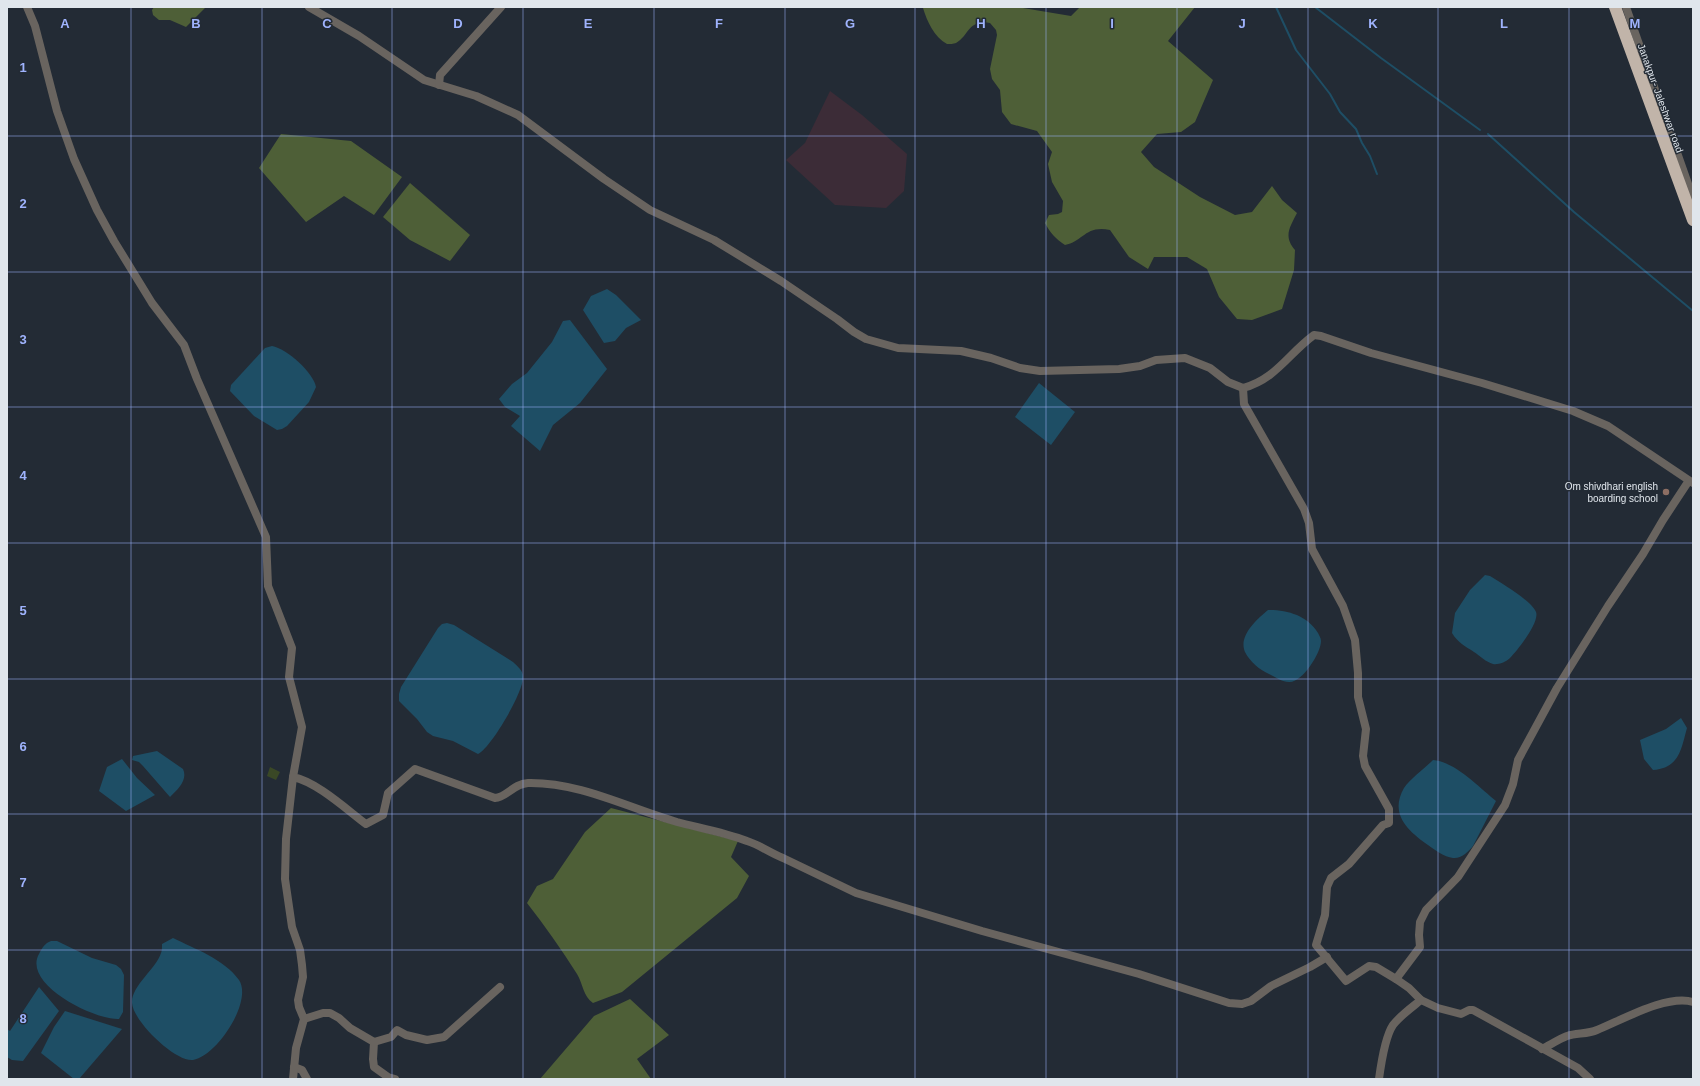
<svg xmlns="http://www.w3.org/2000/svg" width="1700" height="1086" font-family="Arial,sans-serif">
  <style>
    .industrial { fill: #3c2c37 }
    .green { fill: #3a4826 }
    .forest { fill: #4e5f37 }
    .water { fill: #1e4e65 }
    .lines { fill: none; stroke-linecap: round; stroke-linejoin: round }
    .stream { stroke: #1e4e65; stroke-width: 2 }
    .street { stroke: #69645f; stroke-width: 8 }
    .highway { stroke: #c1b4a9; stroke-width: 12 }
    .grid { fill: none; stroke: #9fb3fd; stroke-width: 1; stroke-opacity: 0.55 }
    .education-dot { fill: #8d6e63; stroke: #232b35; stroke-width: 1.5 }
    .labels { text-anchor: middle; stroke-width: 3; stroke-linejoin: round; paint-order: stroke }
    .street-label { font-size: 10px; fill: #e0e6ec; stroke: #232b35 }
    .poi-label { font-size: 10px; fill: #e0e6ec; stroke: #232b35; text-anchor: end }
    .grid-label { font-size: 13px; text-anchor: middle; font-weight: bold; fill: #9fb3fd; stroke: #232b35; stroke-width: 3; stroke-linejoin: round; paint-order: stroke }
  </style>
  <rect width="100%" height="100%" fill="#232b35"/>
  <polygon class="industrial" points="830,91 862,115 907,154 904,191 886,208 835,205 786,160 805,143"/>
  <polygon class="green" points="270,767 280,772 276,780 267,776"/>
  <g class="forest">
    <polygon points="154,7 206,7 186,27 170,20 159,20 153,15 152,10"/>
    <path d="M925,7H1017L1071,16L1080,7H1195L1168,41L1213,80L1195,122L1181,132L1157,134L1141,152L1154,167L1200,197L1235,215L1252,212L1272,186L1282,200L1297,213C1290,227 1283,236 1295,250L1294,270L1282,309L1252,320L1237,319L1219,297L1207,269L1187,257H1154L1148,269L1129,257L1110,230C1085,225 1083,242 1065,245C1056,239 1050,233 1045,223L1049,215L1058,214L1062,212L1063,201L1052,182L1048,164L1052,152L1037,131L1011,124L1002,112L1000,90L992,79L990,69L997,35L996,30L990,23C967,20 970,35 956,43C954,44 949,44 947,44C934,37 927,21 923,8Z"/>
    <polygon points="281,134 351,141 402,177 374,215 344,196 306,222 259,168"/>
    <polygon points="410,183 470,235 450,261 410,240 383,217"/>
    <path d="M611,808L738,841L731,857L749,876L737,898L622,992L593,1003C583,996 583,984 577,974C561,949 545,926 527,903L537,886L553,879L585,832Z"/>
    <polygon points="630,999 669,1035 637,1059 651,1079 540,1079 594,1016"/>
  </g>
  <g class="water">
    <polygon points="607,289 616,295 641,320 626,328 615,341 604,343 583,310 591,296"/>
    <polygon points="570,320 607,369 580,403 553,425 540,451 511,426 520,416 505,407 499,399 512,384 527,373 552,342 563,321"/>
    <path d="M272,346C287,349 313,372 316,387L309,402L287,426L282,429L277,430L254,416L230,391L231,385L265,348Z"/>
    <polygon points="1039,383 1075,412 1051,445 1015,417"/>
    <path d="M1485,575L1490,576C1501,583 1532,601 1536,612C1540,622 1517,651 1510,658C1506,662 1498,665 1493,664C1486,662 1480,656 1474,652C1465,646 1458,643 1452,633L1455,613L1470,590Z"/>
    <path d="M1268,610C1287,610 1307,615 1318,633C1319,635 1321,638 1321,641C1321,653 1302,683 1289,682C1282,682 1276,677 1269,674C1260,670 1250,662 1245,652C1238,636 1257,619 1268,610Z"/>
    <path d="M447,623L454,625L513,662C517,666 523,670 523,677C524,691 491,748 478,754L453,741L433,736L427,732L417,719L399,701V694L401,687L438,628L442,624Z"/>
    <path d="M1681,718L1687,728C1681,750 1679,768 1653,770L1644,759L1640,740L1666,729Z"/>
    <path d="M157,751L183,769C188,780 178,789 170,797L143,766L139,762L132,760L133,756Z"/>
    <polygon points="122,759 137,778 155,795 126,811 99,791 107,767"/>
    <path d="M1433,760C1454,761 1480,788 1496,801L1473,846C1468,852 1461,859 1453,858C1444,857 1435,850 1428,845C1408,831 1389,814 1404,788C1410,779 1425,768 1433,760Z"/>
    <path d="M173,938C195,949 224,959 239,980C253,1001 217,1056 193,1060C175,1062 133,1021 132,1003C131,986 156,969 161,953C162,951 162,947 162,944Z"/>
    <path d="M51,941H57L92,958L116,965L121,969L124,975L123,1012L119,1019C94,1020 22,984 39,954C42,948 45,943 51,941Z"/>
    <polygon points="39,987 59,1011 23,1061 12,1060 7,1057 7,1029 10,1031"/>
    <polygon points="65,1011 122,1029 79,1079 74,1079 41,1053 54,1027"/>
  </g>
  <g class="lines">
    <g class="stream">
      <polyline points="1276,7 1296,50 1330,94 1340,112 1356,129 1362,143 1370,156 1377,174"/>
      <polyline points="1315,7 1381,58 1480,130"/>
      <polyline points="1488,134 1574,212 1693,311"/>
    </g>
    <g class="street">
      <path d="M27,7L35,26L57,111L74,159L97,210L114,241L152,303L184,345L197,379L266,537L268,586L292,648L289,677L302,727L293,777C317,782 346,809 366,824L383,815L388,793L415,769L495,798C507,797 513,784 528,783C580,782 628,808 677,822C700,828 724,832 747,841C760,845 770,853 783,858L856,893L982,931L1139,974L1229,1003L1242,1004L1251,1001L1271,986L1310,967L1327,957"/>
      <path d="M309,7L359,36L424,80L476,96L518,115L604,179L650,210L714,240L781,281L837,319L854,332L866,339L898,348L961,351L991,358L1020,368L1040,371L1119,369L1140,366L1156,360L1185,358L1210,368L1228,382L1243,388C1276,379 1288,354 1314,335L1321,336L1371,353L1482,383L1573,411L1608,426L1693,483"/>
      <polyline points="1626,7 1693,198"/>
      <polyline points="439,85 440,75 501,7"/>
      <polyline points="1243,388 1244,404 1304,509 1309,523 1312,549 1343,606 1355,640 1358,673 1358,697 1366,729 1363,756 1365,766 1389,809 1389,823 1383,825 1349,864 1331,878 1327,887 1325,915 1316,945 1346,981 1369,966 1376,967 1396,979 1420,947 1419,935 1420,922 1426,910 1458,877 1505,805 1513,784 1518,760 1557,688 1608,606 1643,554 1663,520 1688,482"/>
      <polyline points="1396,979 1409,988 1421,1000 1438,1008 1461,1014 1469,1010 1473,1010 1578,1068 1590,1079"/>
      <polyline points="304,1019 323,1013 330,1013 339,1018 350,1028 374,1042 373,1059 374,1067 388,1077 395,1079"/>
      <polyline points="374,1042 391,1037 397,1030 406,1035 427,1040 444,1037 500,987"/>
      <path d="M1542,1049C1550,1045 1559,1039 1567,1036C1577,1033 1588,1034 1597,1030C1622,1020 1667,994 1693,1002"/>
      <polyline points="294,1067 302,1070 307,1079"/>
      <polyline points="293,1079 296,1048 304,1019 299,1007 298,1000 303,977 302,965 300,950 292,927 285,879 286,839 293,777"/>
      <path d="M1379,1079C1381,1064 1385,1037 1393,1025C1401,1015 1411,1008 1421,1000"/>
    </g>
    <polyline class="highway" points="1615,7 1693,220"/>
  </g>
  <path class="grid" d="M131,7V1079M262,7V1079M392,7V1079M523,7V1079M654,7V1079M785,7V1079M915,7V1079M1046,7V1079M1177,7V1079M1308,7V1079M1438,7V1079M1569,7V1079M7,136H1693M7,272H1693M7,407H1693M7,543H1693M7,679H1693M7,814H1693M7,950H1693"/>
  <circle class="education-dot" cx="1666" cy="492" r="4"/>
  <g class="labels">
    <g class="street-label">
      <text transform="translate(1661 98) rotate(70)" y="4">Janakpur- Jaleshwar road</text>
    </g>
    <g class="poi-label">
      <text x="1658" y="490">Om shivdhari english<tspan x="1658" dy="12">boarding school</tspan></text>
    </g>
  </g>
  <g class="grid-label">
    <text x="65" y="28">A</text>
    <text x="196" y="28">B</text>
    <text x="327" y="28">C</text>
    <text x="458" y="28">D</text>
    <text x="588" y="28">E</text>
    <text x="719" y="28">F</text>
    <text x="850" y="28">G</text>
    <text x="981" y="28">H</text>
    <text x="1112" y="28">I</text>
    <text x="1242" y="28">J</text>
    <text x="1373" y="28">K</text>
    <text x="1504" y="28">L</text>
    <text x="1635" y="28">M</text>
    <text x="23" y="72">1</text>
    <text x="23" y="208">2</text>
    <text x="23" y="344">3</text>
    <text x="23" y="480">4</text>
    <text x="23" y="615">5</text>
    <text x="23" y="751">6</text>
    <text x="23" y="887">7</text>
    <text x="23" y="1023">8</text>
  </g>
  <rect width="1700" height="1086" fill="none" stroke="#e0e6ec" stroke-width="16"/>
</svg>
